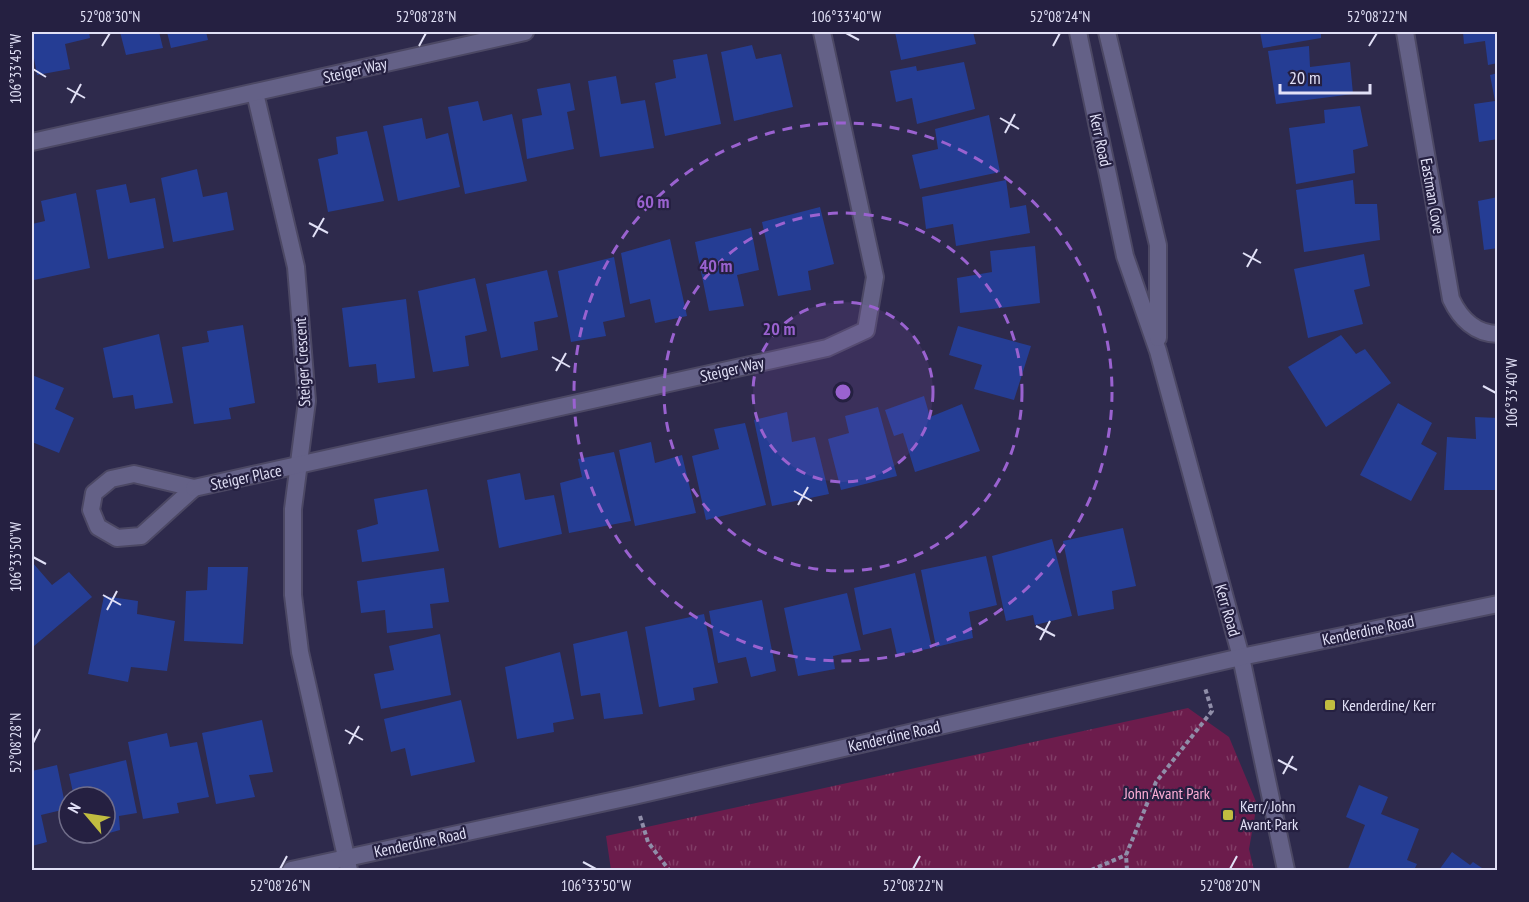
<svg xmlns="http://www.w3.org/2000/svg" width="1529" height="902" font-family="'PT Sans Narrow',sans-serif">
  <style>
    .grass { fill: url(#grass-tufts) }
    .building { fill: #253d94 }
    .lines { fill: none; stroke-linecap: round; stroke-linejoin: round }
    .minor-casing { stroke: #4c4864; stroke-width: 20 }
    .tertiary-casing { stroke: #4c4864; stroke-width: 20 }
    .path { stroke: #908ea9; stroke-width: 4; stroke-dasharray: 4.5 3; stroke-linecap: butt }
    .minor { stroke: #646187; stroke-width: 16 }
    .tertiary { stroke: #646187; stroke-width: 16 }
    .ticks { fill: none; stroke: #e1e0f6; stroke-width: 2 }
    .ring { fill: none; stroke: #9a62d0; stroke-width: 3; stroke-dasharray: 10 8 }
    .poi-dot { fill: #c1bd40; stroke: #252041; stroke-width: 2 }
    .labels { text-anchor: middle; stroke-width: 4.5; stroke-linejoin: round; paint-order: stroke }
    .street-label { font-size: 16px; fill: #e1e0f6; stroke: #252041 }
    .poi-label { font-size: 16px; fill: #e1e0f6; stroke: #252041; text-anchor: start }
    .park-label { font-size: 16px; fill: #ffafd7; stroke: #252041 }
    .centre { fill: #9a62d0; stroke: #252041; stroke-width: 3 }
    .ring-label { font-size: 18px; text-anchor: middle; font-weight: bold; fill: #9a62d0; stroke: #252041; stroke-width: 4.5; stroke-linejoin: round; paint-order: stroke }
    .neatline { fill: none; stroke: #e1e0f6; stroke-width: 2 }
    .ticks-label { font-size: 15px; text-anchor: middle; fill: #e1e0f6 }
  </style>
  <defs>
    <pattern id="grass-tufts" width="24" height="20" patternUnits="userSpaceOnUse" patternTransform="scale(1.5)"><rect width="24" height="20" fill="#6c1c4c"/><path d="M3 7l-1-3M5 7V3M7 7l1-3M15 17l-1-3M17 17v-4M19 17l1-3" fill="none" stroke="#813d66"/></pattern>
  </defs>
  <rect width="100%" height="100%" fill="#2e2a4c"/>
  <polygon class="grass" points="1188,708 1229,737 1257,804 1249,849 1254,870 611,870 606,836"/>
  <g class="building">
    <polygon points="32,32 89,32 90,38 65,44 70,69 37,75 32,47"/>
    <polygon points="120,32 159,32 163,48 126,55"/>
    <polygon points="167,32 206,32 208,40 171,48"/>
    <polygon points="895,32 973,32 976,44 901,60"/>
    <polygon points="1260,32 1321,32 1321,38 1263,48"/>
    <polygon points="1463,32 1498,32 1498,63 1488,65 1485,41 1464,44"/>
    <polygon points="752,45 756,59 781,54 793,107 734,121 721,52"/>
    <polygon points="1309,46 1310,67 1350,62 1353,94 1276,104 1268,51"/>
    <polygon points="707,54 721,124 665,136 655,83 676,78 673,60"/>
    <polygon points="964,62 975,109 917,124 912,98 896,102 890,71 916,66 917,71"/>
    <polygon points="1498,73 1498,139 1479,142 1474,104 1495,101 1490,75"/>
    <polygon points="616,76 621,104 645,100 654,148 600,157 588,81"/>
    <polygon points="570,83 575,110 567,112 574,149 527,159 522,119 542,115 537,89"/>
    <polygon points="478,101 483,121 512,114 527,181 465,194 448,107"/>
    <polygon points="1360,106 1368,146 1353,150 1355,173 1296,184 1289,128 1325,123 1324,110"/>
    <polygon points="989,115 1000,172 920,189 912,155 938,149 935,129"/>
    <polygon points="422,118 426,139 448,133 460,187 398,201 383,126"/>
    <polygon points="367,131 384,201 328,212 318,159 338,154 336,137"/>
    <polygon points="197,169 203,197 227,192 234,230 173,242 161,178"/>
    <polygon points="1006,180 1010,208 1026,205 1030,233 956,246 953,224 926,229 922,197"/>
    <polygon points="1353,180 1355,204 1377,204 1380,240 1304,252 1296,190"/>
    <polygon points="126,184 130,203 155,198 164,248 108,259 96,190"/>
    <polygon points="76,193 90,268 34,280 32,263 32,224 45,221 41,201"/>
    <polygon points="1498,197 1498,248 1484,250 1478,201"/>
    <polygon points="820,207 834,264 808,271 811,290 778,296 762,222"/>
    <polygon points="751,228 759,270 737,275 744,306 709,311 695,242"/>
    <polygon points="670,239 687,316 655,323 650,299 630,304 621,253"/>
    <polygon points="1035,246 1040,303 960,313 957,278 992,272 990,251"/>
    <polygon points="1364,254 1370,286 1354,290 1363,324 1308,338 1294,269"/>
    <polygon points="614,257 625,317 603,322 606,336 571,342 558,271"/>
    <polygon points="547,270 558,317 534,322 538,350 501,358 486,284"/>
    <polygon points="475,278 487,331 465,336 469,366 433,372 418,291"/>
    <polygon points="406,299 415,378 378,383 376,364 349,367 342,308"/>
    <polygon points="243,325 255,403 229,408 231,419 194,424 182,347 209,342 207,331"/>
    <polygon points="958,326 1031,346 1014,400 974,389 982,365 949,355"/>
    <polygon points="159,334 173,403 135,409 133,395 113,398 103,348"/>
    <polygon points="1341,335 1356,354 1365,349 1391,383 1326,427 1288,367"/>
    <polygon points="32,375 64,388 55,409 74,418 59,453 32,442"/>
    <polygon points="924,396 930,417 962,404 980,451 915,472 903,433 894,436 885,410"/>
    <polygon points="1398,403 1432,423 1421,444 1437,453 1411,501 1360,475"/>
    <polygon points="878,407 897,476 841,490 828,439 849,433 845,416"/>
    <polygon points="787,412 792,442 815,437 829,494 772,506 754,420"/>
    <polygon points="1475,417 1498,418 1498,490 1444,490 1447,437 1476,439"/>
    <polygon points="745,423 766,505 706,520 692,456 719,449 714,429"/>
    <polygon points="651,442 655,463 682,455 696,513 635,526 619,450"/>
    <polygon points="614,452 631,521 569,533 560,483 582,477 578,459"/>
    <polygon points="520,473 525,500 554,495 562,534 499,548 487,480"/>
    <polygon points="427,489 439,551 362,562 357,530 378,524 374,499"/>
    <polygon points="1123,528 1136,586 1112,591 1114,609 1078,616 1063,541"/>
    <polygon points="1052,539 1072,616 1035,625 1033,615 1006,621 992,556"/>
    <polygon points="986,556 997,605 969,612 973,638 936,647 921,570"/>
    <polygon points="32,562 52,585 69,572 92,597 34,646 32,642"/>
    <polygon points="208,567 248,567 243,644 184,641 186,591 207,590"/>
    <polygon points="444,568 449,602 430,604 433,628 387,633 385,610 361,613 357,581"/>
    <polygon points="915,573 932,648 897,655 891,628 863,635 854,588"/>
    <polygon points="847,593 861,650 833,656 835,669 798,676 784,608"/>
    <polygon points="104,596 138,601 137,614 175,621 167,671 131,667 128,682 88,674"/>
    <polygon points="762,600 776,671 751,677 746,657 718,663 709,611"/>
    <polygon points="704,614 718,683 693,688 695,700 659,707 645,627"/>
    <polygon points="627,631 643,714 604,719 600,693 581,696 573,644"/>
    <polygon points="440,634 451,695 381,709 374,674 394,670 389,646"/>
    <polygon points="560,652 574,719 553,723 554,732 517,739 505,667"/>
    <polygon points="461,700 475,762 411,776 405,748 391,752 384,719"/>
    <polygon points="262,720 273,772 249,775 255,797 216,804 202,733"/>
    <polygon points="167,733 170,747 197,742 209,797 177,803 179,813 143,819 128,742"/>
    <polygon points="126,760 137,813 119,816 120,830 84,840 82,833 105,833 105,797 74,797 69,774"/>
    <polygon points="57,765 66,809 41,815 47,842 32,846 32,771"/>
    <polygon points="1359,785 1388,797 1381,814 1419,829 1407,860 1417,864 1414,870 1348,869 1365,825 1346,817"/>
    <polygon points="1452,852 1470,865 1473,862 1485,870 1439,870"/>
  </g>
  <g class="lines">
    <g class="minor-casing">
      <g id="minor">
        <path d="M1405,32L1451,299C1460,318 1475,334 1498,334"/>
        <polyline points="255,93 296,267 307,401 293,509 293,595 300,652 349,870"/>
        <polyline points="32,142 525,32"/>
        <polygon points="134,474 194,488 141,536 117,538 98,527 91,510 94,493 111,479"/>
        <polyline points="194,488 827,348 866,330 875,277 822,32"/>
      </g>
    </g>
    <g class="tertiary-casing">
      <g id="tertiary">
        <polyline points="1078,32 1125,256 1158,351 1241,657 1286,870"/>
        <polyline points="1107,32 1158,245 1158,338"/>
        <polyline points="291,870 634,796 1241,657 1498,604"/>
      </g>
    </g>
    <g class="path">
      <polyline points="640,816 648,842 669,870"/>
      <polyline points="1091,870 1126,855"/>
      <polyline points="1127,870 1126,855 1156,782 1212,711 1205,688"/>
    </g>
    <use href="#minor" class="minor"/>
    <use href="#tertiary" class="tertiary"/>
  </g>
  <path class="ticks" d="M846,33L859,40M102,46L110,33M419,46L426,33M1053,46L1060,33M1369,46L1377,33M33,69L46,77M67,88L85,98M71,103L81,84M1000,118L1019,129M1005,133L1015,114M309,223L328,233M313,237L324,218M1243,253L1261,263M1247,267L1257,249M552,357L570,367M556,371L566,353M1483,386L1496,393M794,491L812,501M798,505L808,487M33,557L46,564M103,595L121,605M107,610L117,591M1036,626L1055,636M1040,640L1050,621M345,730L363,740M33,743L40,729M349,744L359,726M1278,760L1297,770M1283,774L1293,756M583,862L596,869M280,869L287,856M913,869L920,856M1230,869L1237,856"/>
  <circle cx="843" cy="392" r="90" fill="#9a62d0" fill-opacity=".12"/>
  <g class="ring">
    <circle cx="843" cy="392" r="90"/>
    <circle cx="843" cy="392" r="179"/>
    <circle cx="843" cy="392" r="269"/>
  </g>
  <g class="poi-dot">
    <rect x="1324" y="699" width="12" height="12" rx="3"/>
    <rect x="1222" y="809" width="12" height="12" rx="3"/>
  </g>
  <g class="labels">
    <g class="street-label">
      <text transform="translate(355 70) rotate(-13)" y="6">Steiger Way</text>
      <text transform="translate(1101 140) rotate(78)" y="6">Kerr Road</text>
      <text transform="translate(1433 196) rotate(80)" y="6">Eastman Cove</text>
      <text transform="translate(302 362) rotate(-93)" y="6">Steiger Crescent</text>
      <text transform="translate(732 369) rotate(-13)" y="6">Steiger Way</text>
      <text transform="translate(246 477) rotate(-12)" y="6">Steiger Place</text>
      <text transform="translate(1228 610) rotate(74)" y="6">Kerr Road</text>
      <text transform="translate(1368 630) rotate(-12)" y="6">Kenderdine Road</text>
      <text transform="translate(894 736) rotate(-13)" y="6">Kenderdine Road</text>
      <text transform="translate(420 842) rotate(-12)" y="6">Kenderdine Road</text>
    </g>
    <g class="poi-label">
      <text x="1342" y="711">Kenderdine/ Kerr</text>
      <text x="1240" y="812">Kerr/ John<tspan x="1240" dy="18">Avant Park</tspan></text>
    </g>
    <g class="park-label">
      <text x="1167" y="799">John Avant Park</text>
    </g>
  </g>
  <circle cx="843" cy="392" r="9" class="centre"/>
  <g class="ring-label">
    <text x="653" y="208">60 m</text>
    <text x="716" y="272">40 m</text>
    <text x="779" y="335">20 m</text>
  </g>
  <rect width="1529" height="902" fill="none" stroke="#252041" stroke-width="66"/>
  <g transform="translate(87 815) rotate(299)"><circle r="28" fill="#252041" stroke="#706d89" stroke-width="1.5"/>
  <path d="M0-4.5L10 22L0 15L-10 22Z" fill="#c1bd40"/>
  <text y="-9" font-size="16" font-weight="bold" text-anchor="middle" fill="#e1e0f6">N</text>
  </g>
  <path d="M1280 84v9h90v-9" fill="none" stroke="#e1e0f6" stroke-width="3"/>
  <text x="1289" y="84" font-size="18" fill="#e1e0f6" stroke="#252041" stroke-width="4.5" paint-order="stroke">20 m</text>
  <rect x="33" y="33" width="1463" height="836" class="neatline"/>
  <g class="ticks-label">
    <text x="110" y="22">52°08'30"N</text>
    <text x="426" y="22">52°08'28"N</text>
    <text x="846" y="22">106°33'40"W</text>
    <text x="1060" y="22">52°08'24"N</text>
    <text x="1377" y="22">52°08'22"N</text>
    <text transform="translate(16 69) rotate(-90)" y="5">106°33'45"W</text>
    <text transform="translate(1512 393) rotate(-90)" y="5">106°33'40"W</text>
    <text transform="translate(16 557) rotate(-90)" y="5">106°33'50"W</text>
    <text transform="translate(16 743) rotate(-90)" y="5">52°08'28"N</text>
    <text x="280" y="891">52°08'26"N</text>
    <text x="596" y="891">106°33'50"W</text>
    <text x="913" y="891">52°08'22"N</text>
    <text x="1230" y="891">52°08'20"N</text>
  </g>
</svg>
